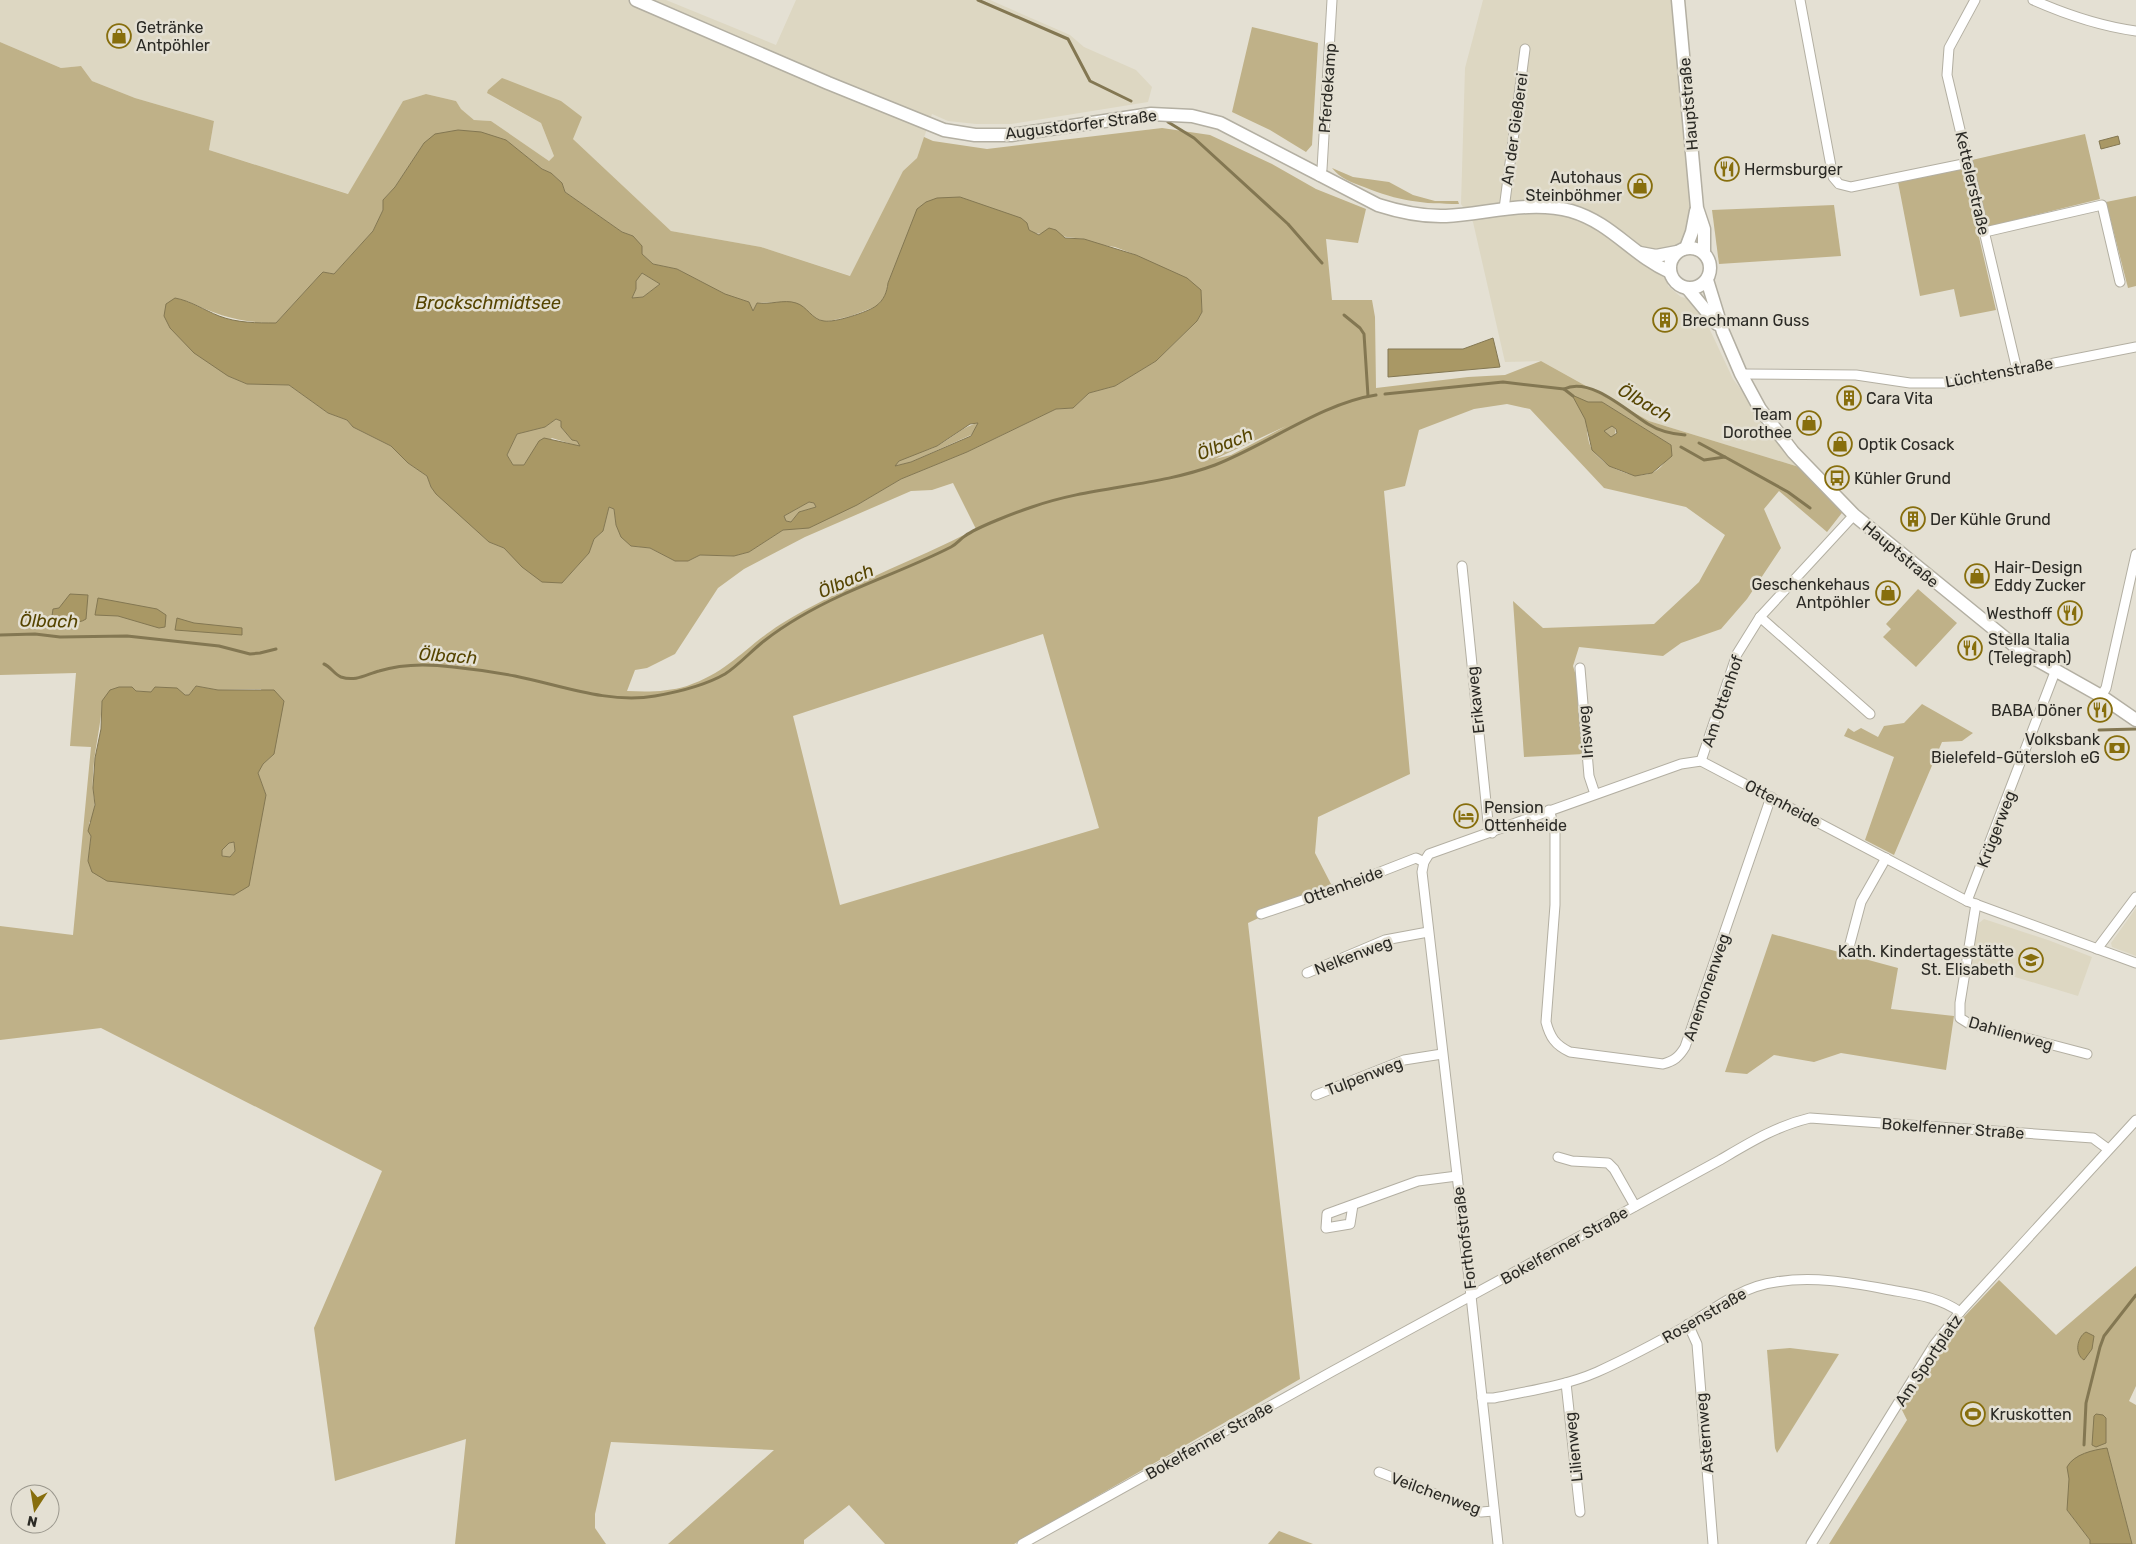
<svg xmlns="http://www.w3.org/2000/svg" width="2136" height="1544" font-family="Rubik,sans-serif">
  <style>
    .built { fill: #ddd7c2 }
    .green { fill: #bfb188; fill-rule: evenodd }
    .water { fill: #a99865; stroke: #837752; fill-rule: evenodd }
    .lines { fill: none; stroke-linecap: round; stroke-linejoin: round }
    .stream { stroke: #837752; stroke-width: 3 }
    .street-casing { stroke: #b3afa2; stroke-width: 11 }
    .secondary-casing { stroke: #b3afa2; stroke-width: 15 }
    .street { stroke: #fff; stroke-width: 9 }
    .secondary { stroke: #fff; stroke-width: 12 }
    .labels { text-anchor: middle; stroke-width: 5; stroke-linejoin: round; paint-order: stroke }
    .poi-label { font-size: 16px; fill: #2b2a25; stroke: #e4e0d3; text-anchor: start }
    .street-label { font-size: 16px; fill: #2b2a25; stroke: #e4e0d3 }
    .water-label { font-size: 18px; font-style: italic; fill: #540; stroke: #e4e0d3 }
  </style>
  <rect width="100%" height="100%" fill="#e4e0d3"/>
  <g class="built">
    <polygon points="0,0 666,0 776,45 796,0 990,0 1070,35 1084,47 1136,70 1152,87 1148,102 1011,124 976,124 948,121 932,114 917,158 903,171 851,276 761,247 671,231 573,139 491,96 541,123 554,156 549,161 491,121 474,120 461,109 456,101 426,94 403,101 349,194 209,150 214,121 135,98 92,81 81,66 61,68 0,42"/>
    <polygon points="1483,0 1675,0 1692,219 1687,240 1668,257 1665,268 1668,286 1681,297 1696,300 1733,379 1799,467 1649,421 1541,361 1505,362 1473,222 1461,204 1465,68"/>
    <polygon points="2136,908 2136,956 2112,947 2111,943"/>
    <polygon points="1984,919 2048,940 2092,957 2078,996 1969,963 1979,923"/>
  </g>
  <g class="green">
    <polygon points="1252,27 1318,43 1312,145 1306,152 1270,130 1232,112"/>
    <path d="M0,42L61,68L81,66L92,81L135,98L214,121L209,150L348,194L403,101L426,94L456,101L461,109L474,120L491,121L549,161L554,156L541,123L487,93L488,90L502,78L561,101L582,117L573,139L671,231L761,247L850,276L903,171L917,158L924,137L933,141L987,149L1162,128L1210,135L1272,164L1316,189L1366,209L1358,243L1326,239L1332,300H1372L1375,317L1376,388L1468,377L1505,375L1541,361L1649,421L1799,467L1845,509L1827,532L1779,491L1764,509L1781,548L1747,599L1721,629L1681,643L1663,656L1579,647L1573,666L1577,679L1584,754L1524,757L1513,601L1543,628L1654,624L1699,582L1725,535L1686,507L1604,488L1530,409L1507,404L1474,409L1419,430L1405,486L1384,491L1410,774L1318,817L1315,853L1331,884L1248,923L1300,1379L1014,1544H885L849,1505L804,1540V1544H668L774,1450L611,1442L595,1514V1528L606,1544H455L466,1439L335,1481L314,1328L382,1171L101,1028L0,1040V926L73,935L91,747L70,746L76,673L0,675ZM473,132L506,140L542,169L551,173L562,183L565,192L622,232L633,236L642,254L653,264L677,269L726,295L749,302L753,311L757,303L794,302L815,318L825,322L851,316L877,306L887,294L888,283L905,244L960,197L1027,223L1029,230L1033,233L1084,239L1095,244L1115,247L1136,255L1201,290L1202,312L1197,321L1156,361L1115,386L1089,393L1073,408L1056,409L967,452L901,479L857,505L783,530L749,552L734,556L700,555L688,561H675L650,548L631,546L616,525L614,509L609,507L603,531L594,539L589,553L562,583L522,567L513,555L504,548L489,542L431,487L427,476L408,463L391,446L353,427L347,420L328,413L289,385L247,384L228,376L187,301C219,316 241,323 276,323L320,275L323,272L334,274L373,231L383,210V200L395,187L424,143ZM1588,402H1602L1671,445C1670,450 1669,456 1666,460C1650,489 1608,471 1593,451C1585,440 1586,414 1588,402ZM1286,426L1231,455L1215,459ZM953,483L976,529C912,562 843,586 781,624C746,646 729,672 687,686C667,692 647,692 627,691L635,670L647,668L675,654L718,588L744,569L805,537L911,491L932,490ZM1043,634L1099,828L840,905L793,716ZM196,686L218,690L261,689L274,754L263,764L258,773L266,795L234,895L88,861L91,836L89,823C97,814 94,801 93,789C91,760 101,731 102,701L136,691L189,695Z"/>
    <polygon points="2085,134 2100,199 1987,227 1972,160"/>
    <path d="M1332,168L1353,177L1389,182L1413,195L1435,201H1458L1459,204C1423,204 1398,201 1364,187C1351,182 1341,179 1332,168Z"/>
    <polygon points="1963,169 1996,310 1960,317 1954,289 1920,296 1898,182"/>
    <polygon points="2136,196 2136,286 2128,288 2106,202"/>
    <polygon points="1834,205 1841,256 1719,264 1712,210"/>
    <polygon points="642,273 660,284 643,297 632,298 636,289 635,281"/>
    <polygon points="556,419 561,421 561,427 572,440 577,441 581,447 552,438 531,455 524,465 513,465 507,455 517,434 545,427"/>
    <path d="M979,423L971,435L911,462L894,466C904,454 923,453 937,446C951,439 964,425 979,423Z"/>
    <circle cx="1610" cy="431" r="5.5"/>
    <polygon points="809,502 814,503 816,507 799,512 791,522 786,521 784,516"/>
    <polygon points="1918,589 1957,623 1916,667 1883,637 1891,629 1886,624"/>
    <polygon points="1922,704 1973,733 1962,741 1942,742 1894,855 1865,840 1894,757 1844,736 1848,728 1854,732 1861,728 1878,737 1884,726 1904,723"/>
    <polygon points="234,842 235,851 230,857 222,856 222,850 229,843"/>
    <polygon points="1772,934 1898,968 1891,1009 1954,1016 1946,1070 1841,1053 1814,1062 1774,1055 1747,1074 1725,1072"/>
    <polygon points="2136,1266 2136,1386 2129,1401 2136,1405 2136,1544 2132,1544 2107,1449 2067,1510 2090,1540 2090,1544 1829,1544 1907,1420 1901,1408 1963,1318 1999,1280 2056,1335"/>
    <polygon points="1790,1348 1839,1354 1777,1453 1775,1448 1767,1350"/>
    <polygon points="1279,1531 1313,1544 1268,1544"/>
  </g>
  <g class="water">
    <path d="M458,130L481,132L506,140L542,169L551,173L562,183L565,192L622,232L633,236L642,246V254L653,264L677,269L725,294L749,302L753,311L757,303C770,305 784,299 796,303C807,306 812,320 824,321C834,323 868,312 876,306C884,300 887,292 888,283L917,209L926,202L937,198L960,197L1021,218L1027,223L1029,230L1039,235L1049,228L1056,230L1065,238L1084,239L1136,255L1187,278L1201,290L1202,312L1197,321L1156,361L1115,386L1089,393L1073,408L1056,409L967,452L901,479L857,505L809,528L783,530L749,552L734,556L700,555L688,561H675L650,548L631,546L621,537L616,525L614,509L609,507L603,531L594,539L589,553L562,583L542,582L522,567L504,548L489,542L436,494L431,487L427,476L408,463L391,446L353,427L347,420L328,413L289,385L247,384L228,376L194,353L170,328L164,316L166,304L175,298C191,301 204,310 219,316C237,323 257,323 276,323L320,275L323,272L334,274L373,231L383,210V200L395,187L424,143L435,134ZM642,273L660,284L643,297L632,298L636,289V281ZM556,419L561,421V427L572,440L577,441L580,446L544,438L539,441L524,465H513L507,455L517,434L545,427ZM978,423L971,436L911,462L895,466L899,461L937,446L970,424ZM809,502L814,503L816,507L799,512L791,522L786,521L784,516Z"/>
    <polygon points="2118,136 2120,144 2101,149 2099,141"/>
    <polygon points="1493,338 1500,367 1388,377 1388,349 1463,349"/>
    <path d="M1572,395L1588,402H1602L1671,445L1672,456L1652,473L1635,476L1609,466L1592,450L1585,419ZM1612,426L1616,429L1617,433L1611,437L1604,431Z"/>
    <path d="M70,594L88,595L86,619C78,625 60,622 52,616L53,609L59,608Z"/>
    <polygon points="98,598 157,609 166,615 165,627 159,628 118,616 95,615"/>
    <polygon points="177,618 194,623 242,628 242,635 175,630"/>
    <path d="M196,686L218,690H274L284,701L274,754L263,764L258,773L266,795L249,886L234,895L107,881L92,872L88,861L91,836L88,831L95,805L93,788L95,758L101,729L102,701L110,690L119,687H132L136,691L151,692L155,687L177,688L185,695H189ZM234,842L235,851L230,857L222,856V850L229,843Z"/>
    <path d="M2086,1332L2094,1336L2092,1349L2084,1360C2074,1354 2077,1337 2086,1332Z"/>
    <polygon points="2096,1414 2103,1415 2106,1418 2106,1443 2096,1447 2092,1445 2094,1416"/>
    <path d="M2107,1448L2132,1544H2090V1540L2067,1510L2069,1479L2067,1467C2074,1454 2093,1450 2107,1448Z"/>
  </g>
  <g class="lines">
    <g class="stream">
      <polyline points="978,0 1068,39 1090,81 1131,101"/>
      <polyline points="1168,122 1194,138 1288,224 1322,263"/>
      <polyline points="1344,315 1360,328 1364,334 1368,396"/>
      <path d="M1564,389C1590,376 1627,411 1648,424C1659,431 1672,434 1685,435"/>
      <polyline points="1385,394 1503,382 1564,389 1573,396"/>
      <polyline points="1699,443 1725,457"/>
      <polyline points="1681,447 1704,460 1725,457 1788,492 1810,508"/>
      <polyline points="0,635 35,634 60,637 127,636 219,646 250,654 260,653 276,649"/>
      <path d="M324,664C331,667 334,674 341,677C356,682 367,674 379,671C401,664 430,664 453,667C473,669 494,672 515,676C560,685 608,704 655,696C678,692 704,686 725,674C739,665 751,651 764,641C787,623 816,607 842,595C879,578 916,565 951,547C957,544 960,539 965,536C977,527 1017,512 1032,507C1091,486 1156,487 1215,465C1267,445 1322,403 1376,395"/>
      <polyline points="2099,730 2136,729"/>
      <polyline points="2084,1445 2086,1403 2100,1347 2104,1336 2136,1295"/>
    </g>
    <g class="street-casing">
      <g id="street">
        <polyline points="1800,0 1833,177 1839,184 1851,187 1968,163"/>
        <polyline points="1975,0 1949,48 1947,75 2017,370"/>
        <path d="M2033,0C2067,15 2099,26 2136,31"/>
        <polyline points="1319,176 1322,169 1332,0"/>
        <polyline points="1504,209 1525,49"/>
        <polyline points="1985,232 2102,205 2120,282"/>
        <polyline points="1741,374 1856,375 1910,383 1953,383 2136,347"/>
        <polyline points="1462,566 1488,822 1492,833"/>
        <polyline points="1760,617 1870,714"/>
        <polyline points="1580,668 1589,776 1595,794"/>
        <polyline points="2101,696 2106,688 2136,554"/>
        <polyline points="1701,761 1737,654 1760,617 1854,515"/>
        <path d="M1549,810L1555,829V905L1546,1022C1550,1037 1555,1045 1570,1052L1663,1064C1674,1061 1679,1057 1685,1047L1771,797"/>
        <polyline points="1967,901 2055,672"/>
        <polyline points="1976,904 1960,1003 1960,1018 1968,1023 2087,1054"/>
        <polyline points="1261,914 1347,885 1416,858 1424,862"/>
        <polyline points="2097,949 2136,897"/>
        <polyline points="1848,951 1861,902 1886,858"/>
        <polyline points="1307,973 1385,940 1428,932"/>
        <polyline points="1316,1095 1404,1060 1442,1054"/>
        <polyline points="1558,1157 1572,1161 1608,1163 1614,1169 1635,1206"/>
        <polyline points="1353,1205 1350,1224 1326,1228 1327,1214 1418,1181 1457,1176"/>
        <polyline points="1688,1324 1697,1344 1713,1544"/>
        <polyline points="1566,1383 1580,1512"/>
        <path d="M1482,1398H1494C1528,1391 1565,1386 1597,1372C1628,1358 1658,1342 1688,1325C1715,1308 1743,1286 1776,1282C1812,1276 1848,1282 1885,1289C1911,1294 1938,1296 1960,1312"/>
        <polyline points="1379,1472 1481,1512 1494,1511"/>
        <path d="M1022,1544L1333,1371L1720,1160C1749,1143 1776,1126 1810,1118L2093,1138L2108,1149"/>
        <polyline points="1498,1544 1471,1296 1422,872 1424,862 1429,854 1681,764 1701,761 1967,901 2136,963"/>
        <polyline points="1811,1544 1934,1345 1960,1312 2136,1120"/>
      </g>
    </g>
    <g class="secondary-casing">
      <g id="secondary">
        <path d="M636,0L828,83L944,130L975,135H1011L1151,114L1192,116L1220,123L1378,205C1400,212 1422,217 1446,216C1486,214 1530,200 1571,211C1612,223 1632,255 1670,272"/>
        <polyline points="1678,0 1697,208 1704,229 1704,253"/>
        <circle cx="1690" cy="268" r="20"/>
        <polyline points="1686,248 1692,232 1696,211"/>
        <polyline points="1640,253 1656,256 1677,252"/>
        <polyline points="1707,280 1723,332 1741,374 1760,409 1793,452 1854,515 2021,651 2101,696 2136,720"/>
        <polyline points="1688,289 1717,324"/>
      </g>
    </g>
    <use href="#street" class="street"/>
    <use href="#secondary" class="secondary"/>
  </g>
  <defs>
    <g id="shop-ring" transform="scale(1.25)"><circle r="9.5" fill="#e4e0d3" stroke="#876e0d" stroke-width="1.5"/><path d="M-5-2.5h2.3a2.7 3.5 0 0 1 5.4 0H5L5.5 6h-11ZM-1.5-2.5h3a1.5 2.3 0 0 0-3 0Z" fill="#876e0d"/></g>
    <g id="restaurant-ring" transform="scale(1.25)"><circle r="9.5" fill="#e4e0d3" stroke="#876e0d" stroke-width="1.5"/><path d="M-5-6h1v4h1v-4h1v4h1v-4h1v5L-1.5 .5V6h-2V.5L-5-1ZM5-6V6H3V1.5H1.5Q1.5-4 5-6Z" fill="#876e0d"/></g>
    <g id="building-ring" transform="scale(1.25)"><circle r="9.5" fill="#e4e0d3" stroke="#876e0d" stroke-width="1.5"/><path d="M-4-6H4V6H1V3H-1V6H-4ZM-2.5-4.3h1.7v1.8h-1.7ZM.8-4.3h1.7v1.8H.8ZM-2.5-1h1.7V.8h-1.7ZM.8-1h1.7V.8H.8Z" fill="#876e0d"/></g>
    <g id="bus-ring" transform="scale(1.25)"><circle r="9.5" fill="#e4e0d3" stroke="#876e0d" stroke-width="1.5"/><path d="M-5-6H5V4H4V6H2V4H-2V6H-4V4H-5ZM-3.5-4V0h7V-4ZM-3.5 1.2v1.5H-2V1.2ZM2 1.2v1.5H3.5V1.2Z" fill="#876e0d"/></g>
    <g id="bank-ring" transform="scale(1.25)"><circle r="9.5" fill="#e4e0d3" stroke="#876e0d" stroke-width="1.5"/><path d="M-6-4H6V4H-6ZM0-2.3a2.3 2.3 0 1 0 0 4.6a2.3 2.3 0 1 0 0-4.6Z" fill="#876e0d"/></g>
    <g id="hotel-ring" transform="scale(1.25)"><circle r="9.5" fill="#e4e0d3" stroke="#876e0d" stroke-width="1.5"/><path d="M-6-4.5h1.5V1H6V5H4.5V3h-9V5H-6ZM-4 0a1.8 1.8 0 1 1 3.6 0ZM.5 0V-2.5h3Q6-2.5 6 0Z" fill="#876e0d"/></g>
    <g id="school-ring" transform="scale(1.25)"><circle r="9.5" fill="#e4e0d3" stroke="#876e0d" stroke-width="1.5"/><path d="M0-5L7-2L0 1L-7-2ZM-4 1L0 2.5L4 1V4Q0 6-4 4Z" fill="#876e0d"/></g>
    <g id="stadium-ring" transform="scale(1.25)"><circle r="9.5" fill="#e4e0d3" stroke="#876e0d" stroke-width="1.5"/><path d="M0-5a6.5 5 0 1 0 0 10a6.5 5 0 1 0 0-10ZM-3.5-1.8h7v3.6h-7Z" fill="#876e0d"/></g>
  </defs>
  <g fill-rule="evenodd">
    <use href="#shop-ring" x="119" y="36"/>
    <use href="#restaurant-ring" x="1727" y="169"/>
    <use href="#shop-ring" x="1640" y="186"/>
    <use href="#building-ring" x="1665" y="320"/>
    <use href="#building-ring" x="1849" y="398"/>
    <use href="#shop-ring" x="1809" y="423"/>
    <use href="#shop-ring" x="1840" y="444"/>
    <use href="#bus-ring" x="1837" y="478"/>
    <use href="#building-ring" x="1913" y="519"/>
    <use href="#shop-ring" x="1977" y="576"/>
    <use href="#shop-ring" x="1888" y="593"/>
    <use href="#restaurant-ring" x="2070" y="613"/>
    <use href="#restaurant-ring" x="1970" y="648"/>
    <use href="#restaurant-ring" x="2100" y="710"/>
    <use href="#bank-ring" x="2117" y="748"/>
    <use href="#hotel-ring" x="1466" y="816"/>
    <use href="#school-ring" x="2031" y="960"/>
    <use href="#stadium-ring" x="1973" y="1414"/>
  </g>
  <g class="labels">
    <g class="poi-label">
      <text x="136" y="33">Getränke<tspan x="136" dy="18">Antpöhler</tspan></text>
      <text x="1744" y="175">Hermsburger</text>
      <text x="1622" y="183" text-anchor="end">Autohaus<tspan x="1622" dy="18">Steinböhmer</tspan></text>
      <text x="1682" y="326">Brechmann Guss</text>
      <text x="1866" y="404">Cara Vita</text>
      <text x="1792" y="420" text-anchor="end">Team<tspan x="1792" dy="18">Dorothee</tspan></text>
      <text x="1858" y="450">Optik Cosack</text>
      <text x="1854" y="484">Kühler Grund</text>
      <text x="1930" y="525">Der Kühle Grund</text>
      <text x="1994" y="573">Hair-Design<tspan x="1994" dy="18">Eddy Zucker</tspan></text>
      <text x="1870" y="590" text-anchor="end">Geschenkehaus<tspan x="1870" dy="18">Antpöhler</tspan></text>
      <text x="2052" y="619" text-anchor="end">Westhoff</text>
      <text x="1988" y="645">Stella Italia<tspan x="1988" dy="18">(Telegraph)</tspan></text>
      <text x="2082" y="716" text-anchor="end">BABA Döner</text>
      <text x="2100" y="745" text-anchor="end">Volksbank<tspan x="2100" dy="18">Bielefeld-Gütersloh eG</tspan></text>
      <text x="1484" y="813">Pension<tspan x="1484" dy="18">Ottenheide</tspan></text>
      <text x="2014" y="957" text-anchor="end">Kath. Kindertagesstätte<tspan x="2014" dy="18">St. Elisabeth</tspan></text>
      <text x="1990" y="1420">Kruskotten</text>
    </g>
    <g class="street-label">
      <text transform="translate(1327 88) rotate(-86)" y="6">Pferdekamp</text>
      <text transform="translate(1688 104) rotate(-95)" y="6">Hauptstraße</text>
      <text transform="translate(1081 124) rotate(-7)" y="6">Augustdorfer Straße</text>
      <text transform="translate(1514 129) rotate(-82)" y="6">An der Gießerei</text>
      <text transform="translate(1973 183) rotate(77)" y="6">Kettelerstraße</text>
      <text transform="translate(1999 372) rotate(-10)" y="6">Lüchtenstraße</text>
      <text transform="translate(1901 554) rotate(40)" y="6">Hauptstraße</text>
      <text transform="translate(1475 700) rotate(-96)" y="6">Erikaweg</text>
      <text transform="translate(1722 701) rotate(-71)" y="6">Am Ottenhof</text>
      <text transform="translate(1585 732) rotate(-95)" y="6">Irisweg</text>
      <text transform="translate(1783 803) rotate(28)" y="6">Ottenheide</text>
      <text transform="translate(1996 829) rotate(-69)" y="6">Krügerweg</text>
      <text transform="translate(1343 885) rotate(-20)" y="6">Ottenheide</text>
      <text transform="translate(1353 955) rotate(-21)" y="6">Nelkenweg</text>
      <text transform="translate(1706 987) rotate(-71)" y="6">Anemonenweg</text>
      <text transform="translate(2011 1033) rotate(16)" y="6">Dahlienweg</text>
      <text transform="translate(1364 1076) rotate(-21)" y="6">Tulpenweg</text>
      <text transform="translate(1953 1128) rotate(4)" y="6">Bokelfenner Straße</text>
      <text transform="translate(1464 1238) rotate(-97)" y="6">Forthofstraße</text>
      <text transform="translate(1564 1245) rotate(-29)" y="6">Bokelfenner Straße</text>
      <text transform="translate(1704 1315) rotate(-30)" y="6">Rosenstraße</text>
      <text transform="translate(1928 1360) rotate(-56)" y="6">Am Sportplatz</text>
      <text transform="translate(1704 1433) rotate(-95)" y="6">Asternweg</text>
      <text transform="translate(1209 1440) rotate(-29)" y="6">Bokelfenner Straße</text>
      <text transform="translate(1573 1447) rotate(-96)" y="6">Lilienweg</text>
      <text transform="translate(1436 1493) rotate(20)" y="6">Veilchenweg</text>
    </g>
    <g class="water-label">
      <text x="488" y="309">Brockschmidtsee</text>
      <text transform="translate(1645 403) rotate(30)" y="6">Ölbach</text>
      <text transform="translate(1225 444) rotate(-22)" y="6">Ölbach</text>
      <text transform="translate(846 581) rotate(-24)" y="6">Ölbach</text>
      <text transform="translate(49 621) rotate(1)" y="6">Ölbach</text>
      <text transform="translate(448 656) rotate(4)" y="6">Ölbach</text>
    </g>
  </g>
  <g transform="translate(35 1509) rotate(192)"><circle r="24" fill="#e4e0d3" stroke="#9a978d"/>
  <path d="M0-4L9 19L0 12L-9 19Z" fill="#876e0d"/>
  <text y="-8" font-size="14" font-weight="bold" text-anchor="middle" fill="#2b2a25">N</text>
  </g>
</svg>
